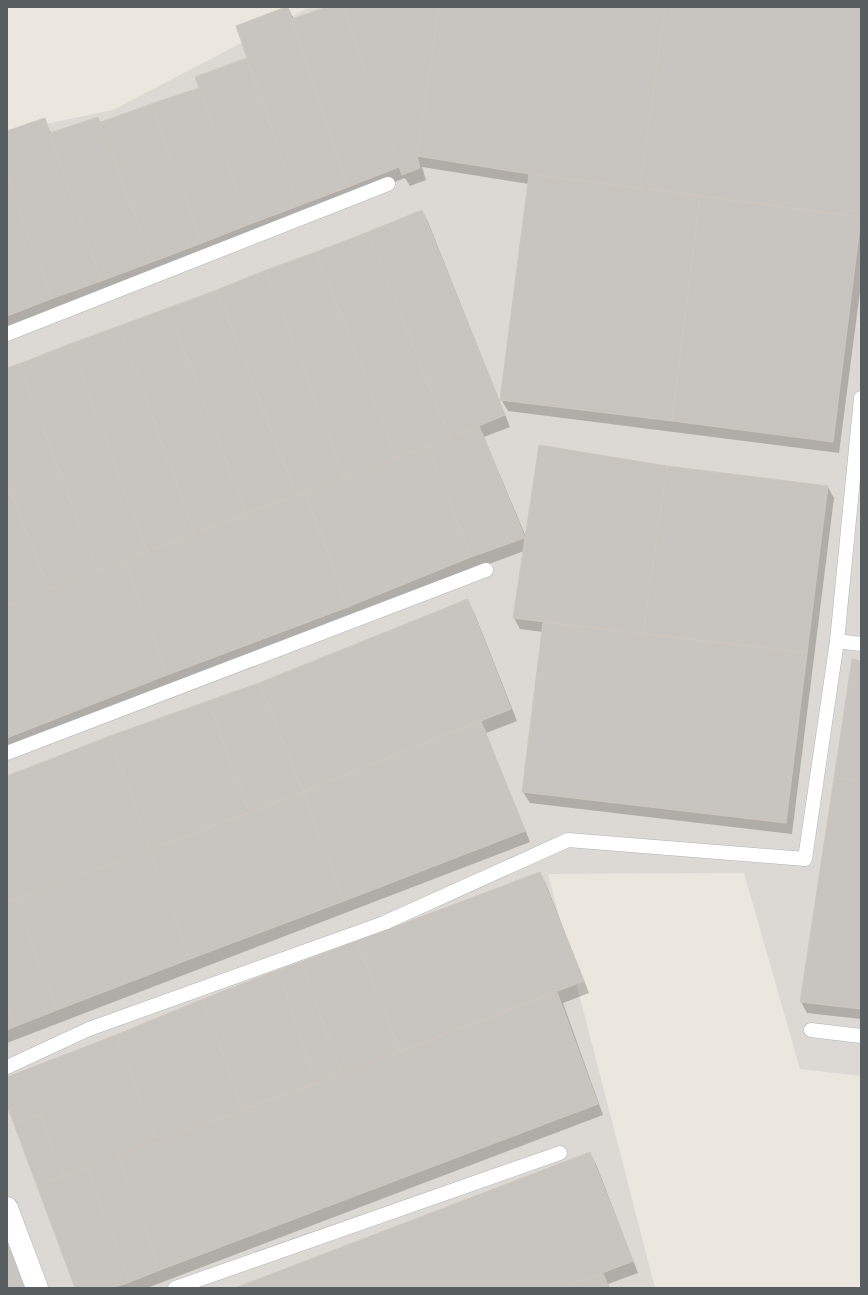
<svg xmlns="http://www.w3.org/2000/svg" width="868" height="1295" font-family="'Golos Text',sans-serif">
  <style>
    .industrial { fill: #dcd9d4 }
    .shadow { fill: #0003 }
    .building { fill: #c8c4bf; stroke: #d0c7be }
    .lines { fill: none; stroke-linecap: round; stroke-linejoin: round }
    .service-casing { stroke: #b0b4b7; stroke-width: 15 }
    .minor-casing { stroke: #b0b4b7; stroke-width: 23 }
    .service { stroke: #fff; stroke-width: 14 }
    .minor { stroke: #fff; stroke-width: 22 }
  </style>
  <rect width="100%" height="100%" fill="#ebe7df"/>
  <polygon class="industrial" points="310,7 861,7 861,1076 800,1069 744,873 548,874 655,1288 7,1288 7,132 113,110"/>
  <g class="shadow">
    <polygon points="288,7 294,19 330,7 861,7 861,284 839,453 508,411 501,399 529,184 422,167 426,180 410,186 405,178 209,254 7,330 7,132 44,120 52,134 98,118 101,123 200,89 196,78 248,58"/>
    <polygon points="422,211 428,222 510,427 484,437 526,537 667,467 828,487 834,498 792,834 530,803 523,792 543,632 520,629 514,618 524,551 478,568 7,751 7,369 217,291"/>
    <polygon points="467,600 474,612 517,721 486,733 530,842 7,1043 7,777 260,684"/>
    <polygon points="861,662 861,1019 807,1013 801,1002"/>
    <polygon points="540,873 546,884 589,993 563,1003 603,1115 147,1288 76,1288 7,1104 7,1078"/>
    <polygon points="590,1153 596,1164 638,1273 608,1284 610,1288 237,1288"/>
  </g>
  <g class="building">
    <polygon points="286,7 288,7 348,187 298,206 236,26"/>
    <polygon points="327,7 344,7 399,167 348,187 292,19"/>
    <polygon points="344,7 439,7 417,156 420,168 402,175"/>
    <polygon points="439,7 665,7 640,188 529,174 417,156"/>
    <polygon points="665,7 861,7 861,217 640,188"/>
    <polygon points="247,58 298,206 250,224 195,77"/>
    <polygon points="199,88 250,224 202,243 151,104"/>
    <polygon points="151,104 202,243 152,262 101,122"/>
    <polygon points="98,117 152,262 101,281 50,133"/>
    <polygon points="45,118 101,281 51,299 7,174 7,131"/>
    <polygon points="7,174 51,299 7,316"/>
    <polygon points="529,174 700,196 672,421 500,400"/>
    <polygon points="700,196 861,217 833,442 672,421"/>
    <polygon points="422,210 505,415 450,438 368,232"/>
    <polygon points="368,232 450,438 397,458 316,252"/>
    <polygon points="316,252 397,458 345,479 266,270"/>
    <polygon points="266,270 345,479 296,495 217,290"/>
    <polygon points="217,290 296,495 246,514 168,308"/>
    <polygon points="168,308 246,514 195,533 119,326"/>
    <polygon points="119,326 195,533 147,552 70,344"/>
    <polygon points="70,344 147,552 97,571 19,364"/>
    <polygon points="19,364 97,571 49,589 7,483 7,368"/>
    <polygon points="479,426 525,538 471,557 427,446"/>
    <polygon points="539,445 667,466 643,634 513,618"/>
    <polygon points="427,446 471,557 348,607 305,492 345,479"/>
    <polygon points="667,466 828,486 807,653 643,634"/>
    <polygon points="7,483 49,589 7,606"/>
    <polygon points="305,492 348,607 167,675 124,560"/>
    <polygon points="124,560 167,675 7,738 7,606"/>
    <polygon points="468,599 511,709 303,792 259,683"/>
    <polygon points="543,622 807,653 786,823 522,792"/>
    <polygon points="852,659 861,661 861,781 834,778"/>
    <polygon points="259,683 303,792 249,812 208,701"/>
    <polygon points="208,701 249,812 150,850 110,736"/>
    <polygon points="481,721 525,831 344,901 303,792"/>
    <polygon points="110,736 150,850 7,902 7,776"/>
    <polygon points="834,778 861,781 861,1009 800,1002"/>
    <polygon points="303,792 344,901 190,959 150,850"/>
    <polygon points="150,850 190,959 57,1010 15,899"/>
    <polygon points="540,872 584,981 400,1051 357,941"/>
    <polygon points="15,899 57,1010 14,1027 7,1007 7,902"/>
    <polygon points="357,941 400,1051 341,1073 301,962"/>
    <polygon points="301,962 341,1073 317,1083 278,970"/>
    <polygon points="278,970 317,1083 243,1110 203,999"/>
    <polygon points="557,992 598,1104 160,1270 118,1155 317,1083"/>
    <polygon points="203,999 243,1110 156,1140 116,1035"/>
    <polygon points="7,1007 14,1027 7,1030"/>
    <polygon points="116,1035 156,1140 63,1176 40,1114 14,1124 7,1106 7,1077"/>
    <polygon points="40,1114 63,1176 37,1186 14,1124"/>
    <polygon points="590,1152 633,1261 564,1288 235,1288"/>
    <polygon points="118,1155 160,1270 130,1282 86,1167"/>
    <polygon points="86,1167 130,1282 112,1288 75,1288 37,1186"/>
    <polygon points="7,1241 26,1288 7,1288"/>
    <polygon points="603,1273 609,1288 564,1288"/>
  </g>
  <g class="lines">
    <g class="service-casing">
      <g id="service">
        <polyline points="7,334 388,184"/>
        <polyline points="837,641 861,644"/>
        <polyline points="7,753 486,570"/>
        <polyline points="811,1030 861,1036"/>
        <polyline points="7,1067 89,1029 384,923 568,840 805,859 837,641 861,398"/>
        <polyline points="175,1288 560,1153"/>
      </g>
    </g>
    <g class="minor-casing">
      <polyline id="minor" points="7,1208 37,1288"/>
    </g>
    <use href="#service" class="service"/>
    <use href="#minor" class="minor"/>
  </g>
  <rect width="868" height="1295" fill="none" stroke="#585d60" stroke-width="16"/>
</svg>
